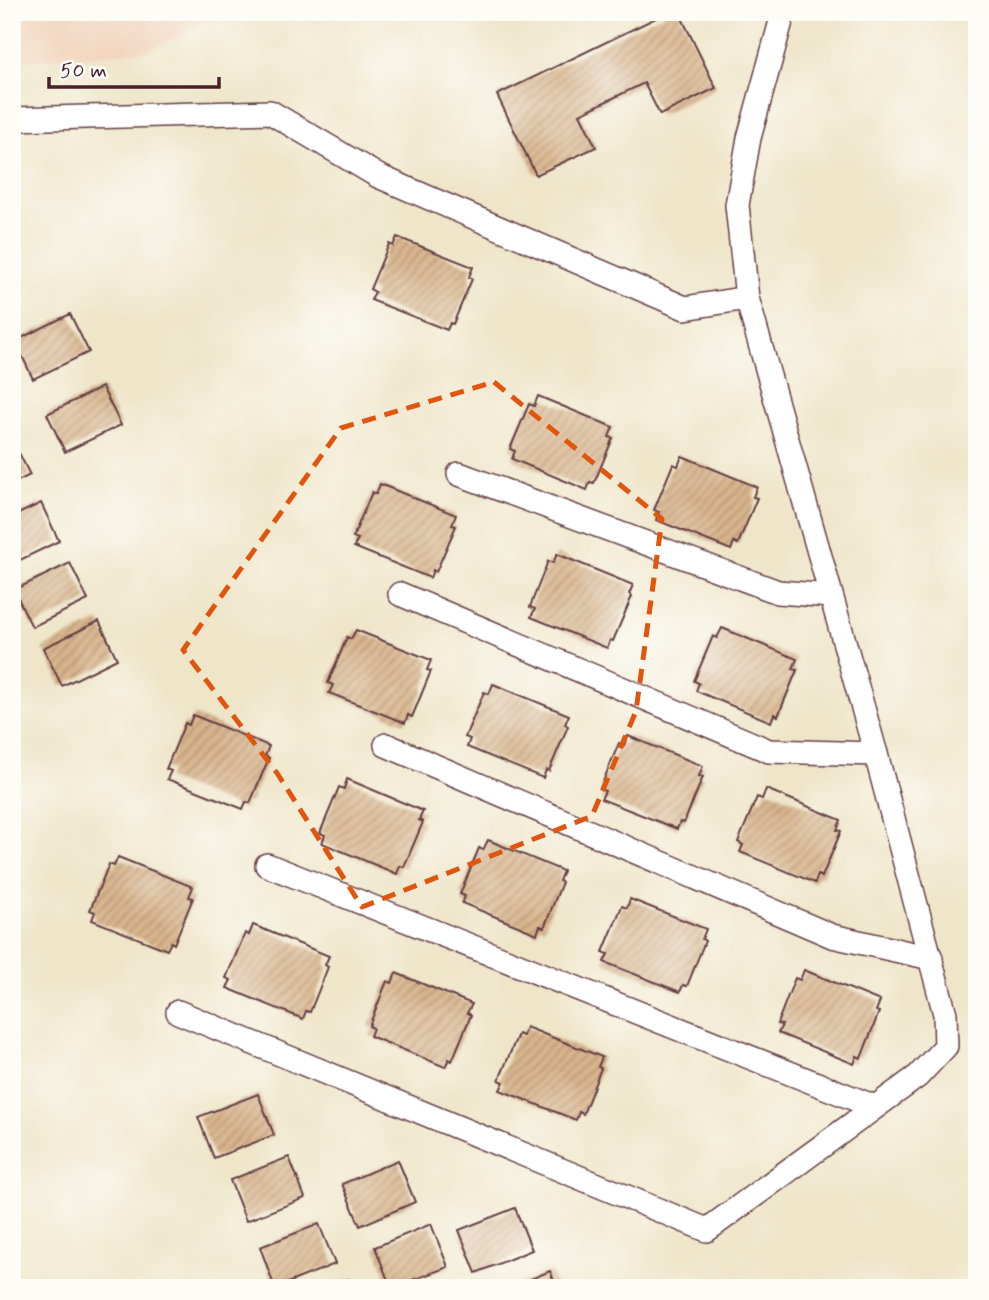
<svg xmlns="http://www.w3.org/2000/svg" width="989" height="1300" font-family="Mynerve,sans-serif">
  <style>
    .built { fill: #f2d5be }
    .building { fill: url(#building-hatch) }
    .lines { fill: none; stroke-linecap: round; stroke-linejoin: round }
    .minor-casing { stroke: #633d43; stroke-width: 26 }
    .minor { stroke: #fff; stroke-width: 23 }
    .marked { fill: none; stroke: #e0560e; stroke-width: 5; stroke-dasharray: 14 9; stroke-linejoin: round }
  </style>
  <defs>
    <pattern id="building-hatch" width="6" height="6" patternUnits="userSpaceOnUse" patternTransform="scale(1.75)"><rect width="6" height="6" fill="#d9b58d"/><path d="M-1 1l2-2M0 6l6-6M5 7l2-2" fill="none" stroke="#b29373"/></pattern>
  </defs>
  <rect width="100%" height="100%" fill="#fdfcf7"/>
  <filter id="ink" filterUnits="userSpaceOnUse"><feTurbulence type="fractalNoise" baseFrequency=".0143" numOctaves="2"/><feDisplacementMap in="SourceGraphic" scale="14" xChannelSelector="R" yChannelSelector="G"/><feConvolveMatrix kernelMatrix="1 2 1 2 8 2 1 2 1" color-interpolation-filters="sRGB"/></filter>
  <filter id="wash" filterUnits="userSpaceOnUse"><feTurbulence type="fractalNoise" baseFrequency=".00686" numOctaves="4" result="noise"/><feDisplacementMap in="SourceGraphic" scale="28" xChannelSelector="R" yChannelSelector="G"/><feGaussianBlur stdDeviation="1.57" result="paint"/><feColorMatrix in="noise" values="0 0 0 0 0 0 0 0 0 0 0 0 0 0 0 0 0 1.4 0 .05"/><feComposite in="paint" operator="in"/></filter>
  <g filter="url(#wash)">
    <rect width="100%" height="100%" fill="#efe6ca"/>
    <polygon class="built" points="12,12 226,12 147,51 12,62"/>
    <g id="blocks">
      <g class="building">
        <polygon points="668,12 679,12 716,88 660,115 644,83 580,114 596,147 536,175 497,95"/>
        <polygon points="397,237 473,267 469,277 472,279 453,324 450,323 447,330 371,300 375,292 370,289 389,244 393,246"/>
        <polygon points="70,314 89,352 33,379 15,341"/>
        <polygon points="102,387 121,425 65,452 47,414"/>
        <polygon points="538,396 613,427 609,437 613,438 594,483 590,482 587,490 512,459 515,451 510,449 529,404 534,406"/>
        <polygon points="12,439 30,475 12,484"/>
        <polygon points="682,456 757,487 753,497 757,498 738,544 734,542 731,550 656,520 659,512 654,510 673,464 678,466"/>
        <polygon points="380,484 456,515 452,525 456,526 436,572 433,570 430,578 354,547 358,539 353,537 372,492 376,494"/>
        <polygon points="41,503 59,541 12,564 12,517"/>
        <polygon points="557,554 633,585 629,594 632,596 613,641 610,640 607,648 531,617 535,609 530,607 548,561 553,563"/>
        <polygon points="70,563 88,600 32,627 14,590"/>
        <polygon points="99,621 117,659 62,686 43,648"/>
        <polygon points="722,628 797,659 793,669 797,670 778,716 774,714 771,722 696,691 699,683 694,681 713,636 717,638"/>
        <polygon points="356,630 431,660 427,670 431,671 412,717 408,715 405,723 329,693 333,685 328,683 347,637 351,639"/>
        <polygon points="493,684 569,715 565,724 568,726 549,771 546,770 543,778 467,747 470,739 465,737 484,692 489,694"/>
        <polygon points="193,715 269,746 265,756 269,758 250,803 246,802 243,809 167,779 171,771 166,769 185,723 189,725"/>
        <polygon points="628,736 703,766 699,776 703,777 684,823 680,822 677,829 601,799 605,791 600,789 619,743 624,745"/>
        <polygon points="347,779 423,811 419,820 423,822 404,867 400,866 397,874 322,843 325,835 320,833 339,787 344,789"/>
        <polygon points="766,789 841,820 837,830 841,831 822,877 818,875 815,883 740,852 743,845 738,842 757,797 762,799"/>
        <polygon points="488,840 563,871 559,881 562,882 544,928 540,926 537,934 462,903 465,896 460,894 479,848 483,850"/>
        <polygon points="118,857 193,887 189,897 193,898 174,944 171,942 167,950 92,920 95,912 90,910 109,864 114,866"/>
        <polygon points="630,899 706,929 702,939 705,941 687,986 683,985 680,992 604,962 608,954 603,952 622,906 627,908"/>
        <polygon points="253,925 329,956 325,965 328,967 310,1012 306,1011 303,1019 227,988 231,980 226,978 245,933 249,935"/>
        <polygon points="804,970 880,1001 876,1011 879,1012 861,1058 857,1056 854,1064 778,1033 782,1025 777,1024 795,978 800,980"/>
        <polygon points="396,973 472,1004 467,1013 471,1015 452,1061 449,1059 445,1067 370,1036 373,1028 369,1026 387,981 392,983"/>
        <polygon points="526,1027 602,1057 598,1067 601,1068 583,1114 579,1112 576,1120 500,1090 504,1082 499,1080 518,1034 523,1036"/>
        <polygon points="258,1094 274,1135 214,1158 198,1117"/>
        <polygon points="289,1157 305,1198 246,1221 230,1180"/>
        <polygon points="398,1160 415,1202 360,1226 342,1184"/>
        <polygon points="515,1208 532,1250 476,1273 459,1230"/>
        <polygon points="319,1224 335,1264 275,1288 260,1247"/>
        <polygon points="431,1224 448,1267 391,1288 375,1247"/>
        <polygon points="550,1271 557,1288 509,1288"/>
        <polygon points="349,1279 352,1288 324,1288 324,1287"/>
      </g>
    </g>
  </g>
  <g filter="url(#ink)">
    <use href="#blocks" fill-opacity="0" stroke="#633d43" stroke-width="2"/>
    <g class="lines">
      <g class="minor-casing">
        <g id="minor">
          <polyline points="12,119 270,112 378,176 685,308 747,298"/>
          <polyline points="459,474 778,592 831,596"/>
          <polyline points="400,594 769,751 876,754"/>
          <polyline points="386,745 832,936 931,958"/>
          <polyline points="267,865 875,1107"/>
          <polyline points="178,1012 707,1230 918,1076 946,1046 945,1014 876,754 747,298 737,205 749,138 783,14"/>
        </g>
      </g>
      <use href="#minor" class="minor"/>
    </g>
  </g>
  <path class="marked" d="M494,382L662,519L636,711L592,816L362,907L277,773L183,650L341,428Z"/>
  <rect width="989" height="1300" fill="none" stroke="#fdfcf7" stroke-width="42"/>
  <path d="M49 77v10h170v-10" fill="none" stroke="#4a1f2b" stroke-width="3.5"/>
  <text x="60" y="77" font-size="21" fill="#4a1f2b" stroke="#fdfcf7" stroke-width="5" paint-order="stroke">50 m</text>
</svg>
